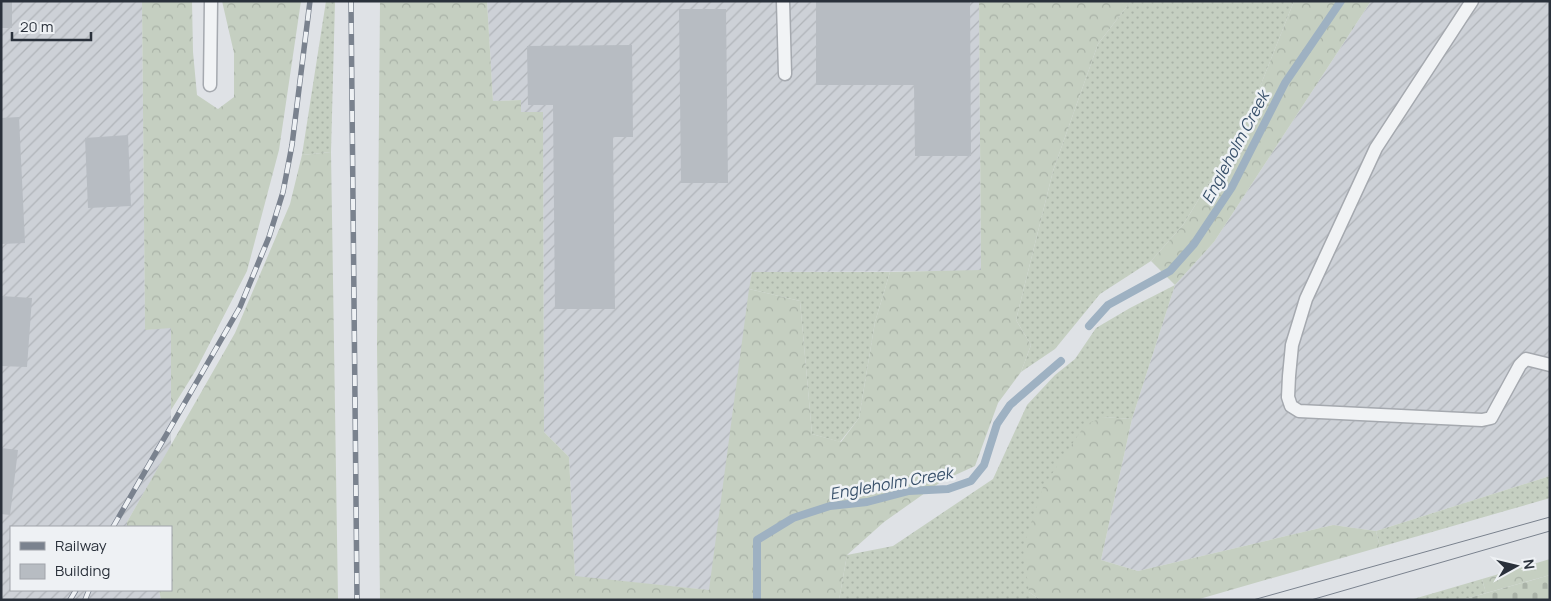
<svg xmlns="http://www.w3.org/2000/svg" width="1551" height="601" font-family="Manrope,sans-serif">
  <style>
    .industrial { fill: url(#industrial-furrows) }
    .grass { fill: url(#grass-dots) }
    .forest { fill: url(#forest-crowns) }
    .cemetery { fill: url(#cemetery-stones) }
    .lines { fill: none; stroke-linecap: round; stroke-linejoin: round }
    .stream { stroke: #9eb1c2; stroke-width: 8 }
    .building { fill: #b7bcc2 }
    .service-casing { stroke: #a5a9af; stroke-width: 15 }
    .service { stroke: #f1f3f5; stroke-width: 12 }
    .tram { stroke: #7a828e; stroke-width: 1 }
    .rail-casing { stroke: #7a828e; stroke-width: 5.5 }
    .rail { stroke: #eef1f4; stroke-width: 4; stroke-dasharray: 11; stroke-linecap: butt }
    .labels { text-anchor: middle; stroke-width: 5; stroke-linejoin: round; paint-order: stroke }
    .water-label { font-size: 16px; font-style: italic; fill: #39516b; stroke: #eef1f4 }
  </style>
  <defs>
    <pattern id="industrial-furrows" width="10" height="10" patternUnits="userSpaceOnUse" patternTransform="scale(1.25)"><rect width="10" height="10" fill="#cdd1d7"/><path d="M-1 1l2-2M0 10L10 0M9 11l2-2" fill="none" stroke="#b0b4b9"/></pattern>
    <pattern id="grass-dots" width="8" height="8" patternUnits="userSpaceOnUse" patternTransform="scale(1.25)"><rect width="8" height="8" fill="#c5cfc1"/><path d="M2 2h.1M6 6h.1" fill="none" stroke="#a9b2a7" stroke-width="1.8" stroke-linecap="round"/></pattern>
    <pattern id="forest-crowns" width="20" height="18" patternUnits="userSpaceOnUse" patternTransform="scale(1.25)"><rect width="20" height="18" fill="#c5cfc1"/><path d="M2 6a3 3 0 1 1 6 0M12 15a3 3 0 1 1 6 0" fill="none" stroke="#a9b2a7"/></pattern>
    <pattern id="cemetery-stones" width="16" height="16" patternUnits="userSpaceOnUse" patternTransform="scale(1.25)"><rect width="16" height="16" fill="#c5cfc1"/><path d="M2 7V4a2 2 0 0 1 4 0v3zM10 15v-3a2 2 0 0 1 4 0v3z" fill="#a9b2a7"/></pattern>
  </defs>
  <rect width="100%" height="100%" fill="#dfe2e6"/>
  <g class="industrial">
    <polygon points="1,1 142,1 145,330 171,327 171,446 127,522 127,527 11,527 11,590 159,590 161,600 1,600"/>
    <polygon points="487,1 979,1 981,271 752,272 710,590 575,577 569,457 544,432 543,113 521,112 521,100 493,101"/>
    <polygon points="1371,1 1550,1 1550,476 1376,531 1333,525 1138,571 1101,560 1132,419 1175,285 1214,242"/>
  </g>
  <g class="grass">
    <polygon points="326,1 335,2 331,152 302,155"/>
    <polygon points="1131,1 1294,1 1246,122 1183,225 1151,261 1100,294 1055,349 1021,372 1031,345 1016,320 1053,171 1098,44"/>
    <polygon points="752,272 890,272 875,322 859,418 840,442 812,434 800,301 749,289"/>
    <polygon points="1175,285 1132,419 1103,417 1029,592 1041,600 839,600 847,555 893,546 993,479 1027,405 1055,375 1075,359 1096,328 1130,308"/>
    <polygon points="1550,476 1550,498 1380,547 1376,531"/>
    <polygon points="1482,579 1486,593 1462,600 1410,600"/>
  </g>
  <g class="forest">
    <polygon points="142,1 192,1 193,52 197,95 218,109 234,97 234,53 222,1 301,1 279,150 247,271 196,370 171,410 171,328 145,330"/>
    <polygon points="380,1 487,1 493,101 521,100 521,112 543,112 544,432 569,457 575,576 709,590 749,289 800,301 812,434 841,442 859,418 875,322 890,272 981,270 979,1 1131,1 1098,44 1053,171 1016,320 1031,345 1021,372 998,403 975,466 942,481 884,522 847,555 839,600 380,600 377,345"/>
    <polygon points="1294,1 1371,1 1214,242 1175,285 1151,261 1183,225 1246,122"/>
    <polygon points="331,152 338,600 161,600 159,590 171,590 171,527 127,527 127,522 235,333 290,204 302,155"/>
    <polygon points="1103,417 1132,419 1101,560 1138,571 1333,525 1376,531 1380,547 1196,600 1041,600 1029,592 1023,548 1043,487 1085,425"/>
    <polygon points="1550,559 1550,575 1486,593 1482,579"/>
  </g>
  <polygon class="cemetery" points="1550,575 1550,600 1462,600"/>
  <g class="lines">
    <g class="stream">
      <polyline points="1089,326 1108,305 1170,271 1194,244 1232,187 1285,83 1341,1"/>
      <polyline points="757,600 757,540 793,518 830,506 867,502 909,491 948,489 971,481 984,465 997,424 1010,405 1061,361"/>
    </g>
  </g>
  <g class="building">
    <rect x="1" y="1" width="11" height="27"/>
    <polygon points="816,1 970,1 971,156 915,156 914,85 816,85"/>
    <polygon points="679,9 726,9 728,183 681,183"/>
    <polygon points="632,45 633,137 613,137 615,309 555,309 553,105 528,105 527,46"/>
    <polygon points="19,117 25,243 1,244 1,118"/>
    <polygon points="128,135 131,206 88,208 85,138"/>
    <polygon points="1,296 32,298 27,367 1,366"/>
    <polygon points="1,448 18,450 10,515 1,514"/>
  </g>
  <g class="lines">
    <g class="service-casing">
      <g id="service">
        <polyline points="783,1 785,74"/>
        <polyline points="1472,1 1376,148 1306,299 1292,345 1289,376 1288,397 1291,406 1299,411 1482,420 1491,418 1520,365 1526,359 1550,365"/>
        <polyline points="210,85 211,1"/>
      </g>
    </g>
    <use href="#service" class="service"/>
    <g class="tram">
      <polyline points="1253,600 1550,517"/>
      <polyline points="1311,600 1550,531"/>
    </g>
    <g class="rail-casing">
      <g id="rail">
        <polyline points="351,1 357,600"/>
        <polyline points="113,527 240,307 269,237 283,192 292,145 310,1"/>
        <polyline points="70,600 76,590"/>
        <polyline points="85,600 89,590"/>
      </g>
    </g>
    <use href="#rail" class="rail"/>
  </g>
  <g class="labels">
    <g class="water-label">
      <text transform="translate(1235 147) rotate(-62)" y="6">Engleholm Creek</text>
      <text transform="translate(891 483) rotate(-10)" y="6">Engleholm Creek</text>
    </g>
  </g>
  <rect width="1551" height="601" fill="none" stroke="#2a313b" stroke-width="5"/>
  <rect x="10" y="526" width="162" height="65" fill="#eef1f4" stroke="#a0a4aa"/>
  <rect x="20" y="542" width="25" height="8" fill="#7a828e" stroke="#a0a4aa"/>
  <text x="55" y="551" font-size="15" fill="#2a313b">Railway</text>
  <rect x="20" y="564" width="25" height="15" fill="#b7bcc2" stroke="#a0a4aa"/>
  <text x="55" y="576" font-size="15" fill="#2a313b">Building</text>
  <g transform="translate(1516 566) rotate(82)" stroke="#eef1f4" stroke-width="4" paint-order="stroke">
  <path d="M0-4L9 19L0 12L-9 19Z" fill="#2a313b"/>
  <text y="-8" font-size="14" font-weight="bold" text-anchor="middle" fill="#2a313b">N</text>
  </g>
  <path d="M12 32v8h79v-8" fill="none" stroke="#2a313b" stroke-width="2.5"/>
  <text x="20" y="32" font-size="15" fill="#2a313b" stroke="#eef1f4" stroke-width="4" paint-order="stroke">20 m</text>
</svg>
